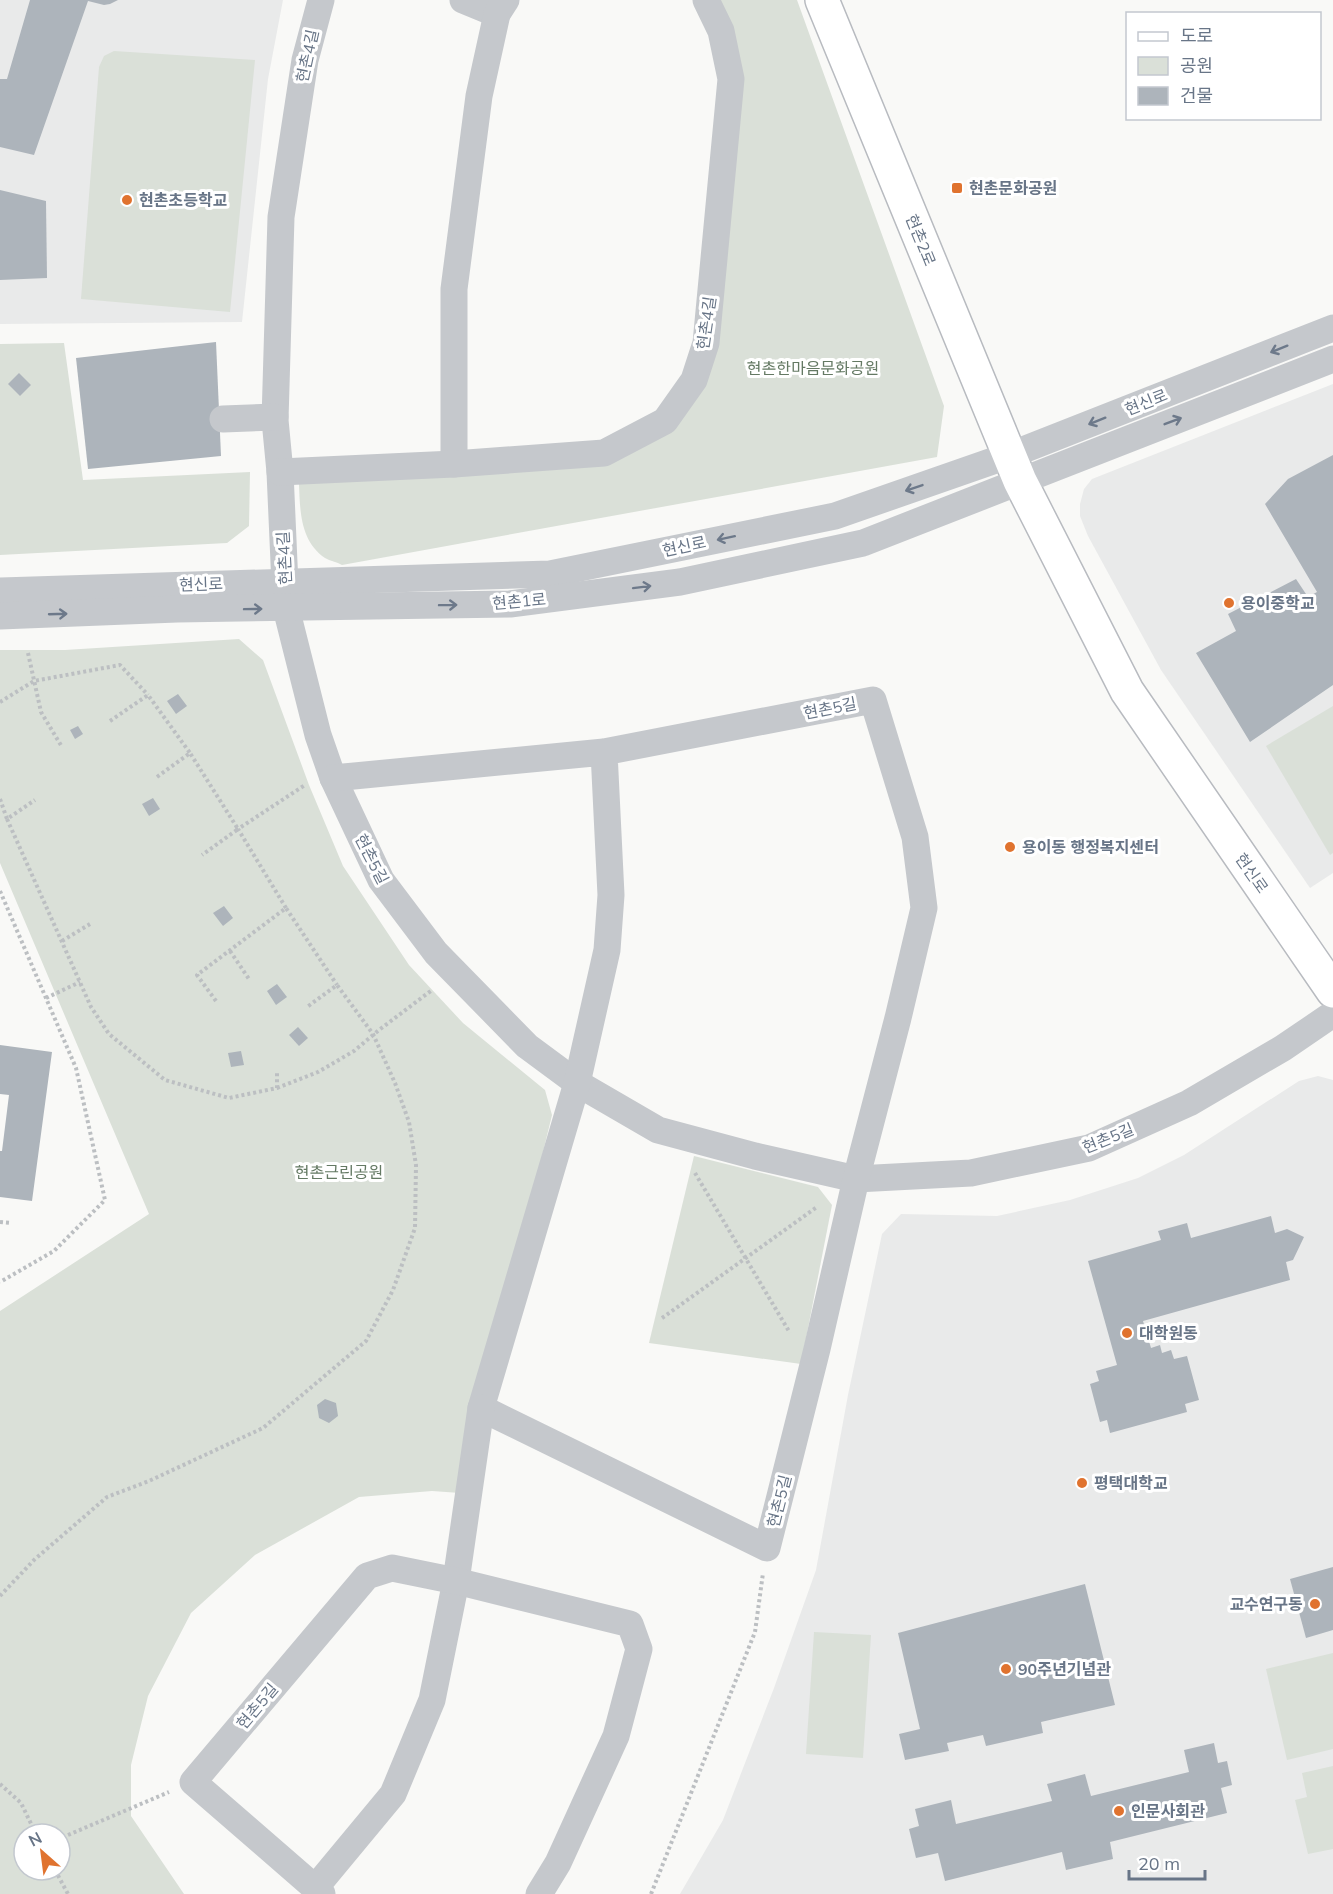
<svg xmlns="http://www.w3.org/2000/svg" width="1333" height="1894" font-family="Mulish,'Noto Sans KR',sans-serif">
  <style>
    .built { fill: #e9eaea }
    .green { fill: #dae0d8; fill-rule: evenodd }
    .building { fill: #adb4bb }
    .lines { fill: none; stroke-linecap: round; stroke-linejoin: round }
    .major-casing { stroke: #b8bbc0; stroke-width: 36 }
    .path { stroke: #bcbfc2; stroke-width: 4; stroke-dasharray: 3 3; stroke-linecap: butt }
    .minor { stroke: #c5c8cc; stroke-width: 27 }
    .major { stroke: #fff; stroke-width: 33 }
    .oneway { stroke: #6d798a }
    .poi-dot { fill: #e0732f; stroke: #fff; stroke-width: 2 }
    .labels { text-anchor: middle; stroke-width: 6; stroke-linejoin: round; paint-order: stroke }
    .street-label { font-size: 16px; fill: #687587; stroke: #fff }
    .poi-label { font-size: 16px; font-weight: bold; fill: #687587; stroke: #fff; text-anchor: start }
    .park-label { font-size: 16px; fill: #647963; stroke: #fff }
  </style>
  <rect width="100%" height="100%" fill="#f9f9f7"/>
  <g class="built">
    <polygon points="0,0 283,0 268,79 242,322 0,324"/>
    <polygon points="1333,384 1333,873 1310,888 1161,670 1088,536 1080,516 1080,504 1084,489 1092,479"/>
    <polygon points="1318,1076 1333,1080 1333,1894 680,1894 723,1820 774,1688 816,1570 848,1395 882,1234 901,1214 997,1216 1070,1200 1138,1178 1184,1155 1299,1081"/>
  </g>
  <g class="green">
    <path d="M706,0H797L944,406L937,457L342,565C337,562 330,561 325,558C300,541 300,510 299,484L604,453L692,383L731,79Z"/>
    <polygon points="114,51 255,60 230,312 81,299 99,67 104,56"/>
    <polygon points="64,343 83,480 250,472 249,526 227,543 0,555 0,344"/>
    <path d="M239,639L263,660L309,785L343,866L409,965L463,1023L545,1090L552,1115L460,1493L432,1491L359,1497L255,1555L191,1613L148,1696L131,1765V1816L184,1894H0V1311L149,1214L0,863V650H65ZM24,1834H60V1870H24Z"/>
    <polygon points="1333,706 1333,853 1330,855 1266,746"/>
    <polygon points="694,1156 818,1187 832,1205 801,1364 649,1343"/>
    <polygon points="814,1632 871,1635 863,1758 806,1754"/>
    <polygon points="1333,1653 1333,1749 1287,1760 1266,1669"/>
    <polygon points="1333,1766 1333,1849 1308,1854 1295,1800 1307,1797 1302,1773"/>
  </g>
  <g class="building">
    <polygon points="30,0 118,0 110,4 104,5 88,1 34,155 0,147 0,79 7,79"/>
    <polygon points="0,190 46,201 47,278 0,280"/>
    <polygon points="216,342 221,456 88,469 76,358"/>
    <polygon points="19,373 31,385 20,396 8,384"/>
    <polygon points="1333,455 1333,685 1250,742 1196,653 1236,631 1228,614 1296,579 1308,597 1317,592 1265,504 1288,479"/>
    <polygon points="178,694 187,706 176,714 167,701"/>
    <polygon points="78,726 83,734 75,739 70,730"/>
    <polygon points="153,798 160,809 149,816 142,804"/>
    <polygon points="224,906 233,918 223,926 213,913"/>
    <polygon points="277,984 287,997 276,1005 267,991"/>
    <polygon points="298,1027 308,1038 299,1046 289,1035"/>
    <polygon points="0,1045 52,1052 32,1201 0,1197 0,1151 2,1151 9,1095 0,1094"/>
    <polygon points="241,1051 244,1065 231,1067 228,1053"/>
    <polygon points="1271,1216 1275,1233 1287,1229 1304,1237 1293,1260 1286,1262 1290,1280 1143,1321 1151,1348 1160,1345 1162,1353 1171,1350 1174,1359 1187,1356 1199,1400 1185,1404 1187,1412 1110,1433 1107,1420 1100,1422 1090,1384 1099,1381 1096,1371 1117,1365 1088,1261 1161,1240 1158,1231 1187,1223 1191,1238"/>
    <polygon points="325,1399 336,1403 338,1416 329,1423 319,1418 317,1405"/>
    <polygon points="1333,1567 1333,1630 1306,1638 1290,1579"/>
    <polygon points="1085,1584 1115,1705 1041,1722 1043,1733 986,1746 983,1735 947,1743 949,1751 905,1760 899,1734 920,1729 898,1633"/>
    <polygon points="1214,1743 1218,1763 1227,1761 1232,1785 1221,1788 1227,1813 1110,1842 1113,1859 1066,1870 1062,1852 945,1881 938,1853 916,1858 909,1829 919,1826 915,1809 951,1800 956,1824 1052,1801 1047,1784 1085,1774 1091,1796 1189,1772 1184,1750"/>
  </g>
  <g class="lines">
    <g class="major-casing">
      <polyline id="major" points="822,0 1020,481 1127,691 1333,991"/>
    </g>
    <g class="path">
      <polyline points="28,653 41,712 62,747"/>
      <polyline points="0,702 34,681 120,665 148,695"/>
      <polyline points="110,721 148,695 190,753"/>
      <polyline points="157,777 190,753 238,829 202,855"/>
      <polyline points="0,799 7,819 35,800"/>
      <polyline points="7,819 91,1007 109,1034 165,1080 229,1098 277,1088 277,1073"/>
      <polyline points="0,891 76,1068 105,1200 54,1251 0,1282"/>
      <polyline points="286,908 238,829 305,785"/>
      <polyline points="62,941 90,924"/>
      <polyline points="230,951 249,979"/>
      <polyline points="46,998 80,982"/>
      <polyline points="216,1001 197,975 286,908 337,985"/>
      <polyline points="277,1088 318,1072 354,1051 379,1030 432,990"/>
      <polyline points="695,1173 790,1333"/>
      <polyline points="0,1222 11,1223"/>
      <polyline points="662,1318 817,1207"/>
      <polyline points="0,1596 34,1560 107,1497 149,1481 263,1428 366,1341 393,1290 415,1228 416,1165 409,1122 395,1083 373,1034 337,985 307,1007"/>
      <polyline points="0,1784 21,1803 36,1834"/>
      <polyline points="68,1835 169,1792"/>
      <polyline points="55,1870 68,1894"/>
      <polyline points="651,1894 755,1632 763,1573"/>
    </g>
    <g class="minor">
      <polyline points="321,0 305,60 281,217 275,420 280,472 286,608 318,735 333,778 381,880 436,953 527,1046 577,1083 658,1130 755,1156 856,1179 971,1173 1089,1148 1189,1103 1283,1048 1333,1014"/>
      <polyline points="463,0 497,14"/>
      <polyline points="223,419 275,417"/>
      <polyline points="454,464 454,289 479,96 497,14 506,0"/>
      <polyline points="280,472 454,464 604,453 665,421 694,380 706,343 731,79 721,31 706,0"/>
      <polyline points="0,591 550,574 835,516 1010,455 1333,328"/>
      <polyline points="0,616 177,609 510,604 680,582 863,543 1333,359"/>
      <polyline points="333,778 604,752 873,700 915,837 924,908 898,1018 856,1179 817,1349 767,1548 481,1408 577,1083 607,950 611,895 604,752"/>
      <polyline points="315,1888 393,1794 432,1700 456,1581 481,1408"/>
      <polyline points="322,1894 193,1782 367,1576 392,1568 456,1581 630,1624 639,1649 616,1736 558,1863 539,1894"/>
    </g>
    <use href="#major" class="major"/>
  </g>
  <defs><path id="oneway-shaft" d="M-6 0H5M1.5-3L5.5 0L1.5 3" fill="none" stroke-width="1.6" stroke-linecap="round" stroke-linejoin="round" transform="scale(1.5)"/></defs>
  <g class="oneway">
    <use href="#oneway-shaft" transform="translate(1279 349) rotate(158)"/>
    <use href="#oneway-shaft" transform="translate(1097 421) rotate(158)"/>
    <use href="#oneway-shaft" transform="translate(1173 421) rotate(-21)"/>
    <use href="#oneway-shaft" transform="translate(914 488) rotate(161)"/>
    <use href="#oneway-shaft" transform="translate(726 538) rotate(168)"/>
    <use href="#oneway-shaft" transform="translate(642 587) rotate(-7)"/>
    <use href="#oneway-shaft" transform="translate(448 605) rotate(-1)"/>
    <use href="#oneway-shaft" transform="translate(253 609) rotate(-1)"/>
    <use href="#oneway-shaft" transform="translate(58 614) rotate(-2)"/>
  </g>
  <g class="poi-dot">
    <rect x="951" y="182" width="12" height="12" rx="3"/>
    <circle cx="127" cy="200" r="6"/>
    <circle cx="1229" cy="603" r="6"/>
    <circle cx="1010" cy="847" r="6"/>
    <circle cx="1127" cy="1333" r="6"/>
    <circle cx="1082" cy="1483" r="6"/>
    <circle cx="1315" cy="1604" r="6"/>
    <circle cx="1006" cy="1669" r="6"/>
    <circle cx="1119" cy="1811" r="6"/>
  </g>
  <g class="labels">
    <g class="street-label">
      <text transform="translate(307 56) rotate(-78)" y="6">현촌4길</text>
      <text transform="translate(921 240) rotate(68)" y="6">현촌2로</text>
      <text transform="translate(706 323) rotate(-82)" y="6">현촌4길</text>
      <text transform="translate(1146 402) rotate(-22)" y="6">현신로</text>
      <text transform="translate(684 546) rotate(-12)" y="6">현신로</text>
      <text transform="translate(284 558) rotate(-93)" y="6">현촌4길</text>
      <text transform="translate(201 584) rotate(-2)" y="6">현신로</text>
      <text transform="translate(519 601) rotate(-5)" y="6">현촌1로</text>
      <text transform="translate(830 708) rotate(-11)" y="6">현촌5길</text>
      <text transform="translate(372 859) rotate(63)" y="6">현촌5길</text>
      <text transform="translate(1252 873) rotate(55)" y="6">현신로</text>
      <text transform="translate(1108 1138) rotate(-22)" y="6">현촌5길</text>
      <text transform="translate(779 1501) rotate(-76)" y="6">현촌5길</text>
      <text transform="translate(257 1706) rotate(-50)" y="6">현촌5길</text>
    </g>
    <g class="poi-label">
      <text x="969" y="194">현촌문화공원</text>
      <text x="139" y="206">현촌초등학교</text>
      <text x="1241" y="609">용이중학교</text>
      <text x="1022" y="853">용이동 행정복지센터</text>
      <text x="1139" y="1339">대학원동</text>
      <text x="1094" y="1489">평택대학교</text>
      <text x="1303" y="1610" text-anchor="end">교수연구동</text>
      <text x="1018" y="1675">90주년기념관</text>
      <text x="1131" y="1817">인문사회관</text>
    </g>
    <g class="park-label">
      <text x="813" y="374">현촌한마음문화공원</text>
      <text x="339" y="1178">현촌근린공원</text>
    </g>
  </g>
  <rect x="1126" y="12" width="195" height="108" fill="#ffffff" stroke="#c3c8cf" stroke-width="1.5"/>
  <rect x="1138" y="32" width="30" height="9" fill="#ffffff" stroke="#c3c8cf" stroke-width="1.5"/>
  <text x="1180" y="42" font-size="18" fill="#687587">도로</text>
  <rect x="1138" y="57" width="30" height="18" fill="#dae0d8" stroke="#c3c8cf" stroke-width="1.5"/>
  <text x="1180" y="72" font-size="18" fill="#687587">공원</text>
  <rect x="1138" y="87" width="30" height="18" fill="#adb4bb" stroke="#c3c8cf" stroke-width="1.5"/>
  <text x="1180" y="102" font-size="18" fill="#687587">건물</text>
  <g transform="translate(42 1852) rotate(332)"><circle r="28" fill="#ffffff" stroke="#c3c8cf" stroke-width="1.5"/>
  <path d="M0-4.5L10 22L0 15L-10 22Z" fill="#e0732f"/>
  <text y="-9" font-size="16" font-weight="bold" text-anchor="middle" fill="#687587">N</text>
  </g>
  <path d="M1129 1870v9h76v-9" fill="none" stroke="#687587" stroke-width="3"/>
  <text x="1138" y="1870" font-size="18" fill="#687587" stroke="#ffffff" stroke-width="4.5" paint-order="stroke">20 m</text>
</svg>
